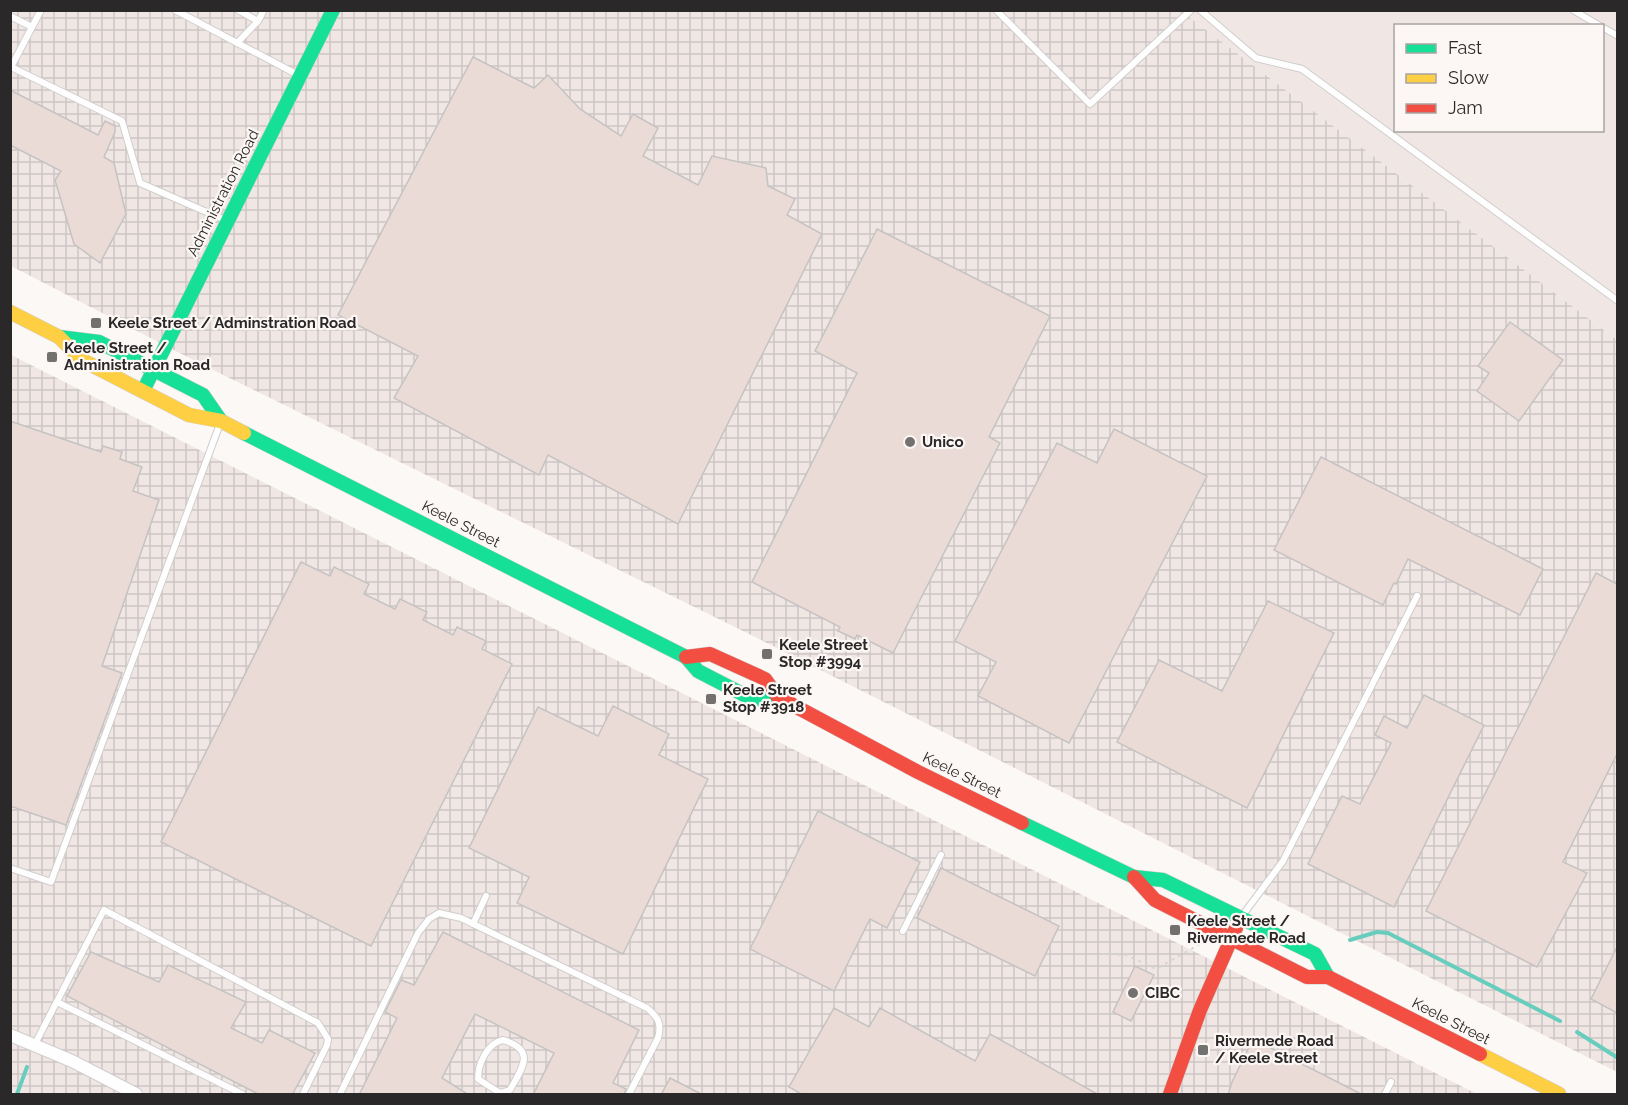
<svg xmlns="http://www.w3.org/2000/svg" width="1628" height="1105" font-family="Raleway,sans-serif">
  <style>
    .built { fill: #f0e7e4; fill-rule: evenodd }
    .industrial { fill: url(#industrial-grid) }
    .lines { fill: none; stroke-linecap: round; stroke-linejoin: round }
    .stream { stroke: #69cdbe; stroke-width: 4 }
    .building { fill: #ebdbd6; stroke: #c5c3c2; stroke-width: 1.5 }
    .lane-casing { stroke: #d0cecd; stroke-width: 8 }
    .street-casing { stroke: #d0cecd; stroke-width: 14 }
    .fast-casing { stroke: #d0cecd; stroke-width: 15 }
    .slow-casing { stroke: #d0cecd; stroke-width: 15 }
    .jam-casing { stroke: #d0cecd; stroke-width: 15 }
    .path { stroke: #d6d5d5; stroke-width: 2; stroke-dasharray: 3 4.5; stroke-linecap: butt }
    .lane { stroke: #fefefe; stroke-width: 6 }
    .street { stroke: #fefefe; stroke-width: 12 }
    .fast { stroke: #16e098; stroke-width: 14 }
    .slow { stroke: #ffcf43; stroke-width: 14 }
    .jam { stroke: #f24e42; stroke-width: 14 }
    .poi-dot { fill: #737170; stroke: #fcf7f5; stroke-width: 2 }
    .labels { text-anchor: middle; stroke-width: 4.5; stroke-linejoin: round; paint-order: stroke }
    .street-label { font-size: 15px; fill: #2a2828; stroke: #fcf7f5 }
    .poi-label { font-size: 15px; font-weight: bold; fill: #2a2828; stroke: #fcf7f5; text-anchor: start }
  </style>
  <defs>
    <pattern id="industrial-grid" width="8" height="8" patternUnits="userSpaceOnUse" patternTransform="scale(1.5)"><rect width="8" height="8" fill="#f0e7e4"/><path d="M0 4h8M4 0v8" fill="none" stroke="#cec6c4"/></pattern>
  </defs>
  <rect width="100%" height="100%" fill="#fbf8f6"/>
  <path class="built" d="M1181,11H1617V340ZM1396,26H1602V130H1396Z"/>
  <g class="industrial">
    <polygon points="10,11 1181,11 1617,340 1617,1072 743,631 203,365 11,266"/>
    <polygon points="11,355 1477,1094 11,1094"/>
  </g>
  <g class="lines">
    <g class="stream">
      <polyline points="1350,940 1377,932 1388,933 1560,1021"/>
      <polyline points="1577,1032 1618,1058"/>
      <polyline points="17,1094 27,1067"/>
    </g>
  </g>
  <g class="building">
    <polygon points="473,57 534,88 548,75 580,109 621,136 633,114 658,128 643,156 698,185 712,156 766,168 768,186 795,199 787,215 822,234 678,524 548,455 539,475 394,398 418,356 338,315"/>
    <polygon points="10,90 98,135 105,121 115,126 115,132 104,157 114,163 126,214 100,263 74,244 55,180 61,171 10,145"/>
    <polygon points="877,229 1050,316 989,437 1000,443 893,653 857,635 855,639 838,631 840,627 752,582 857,373 815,351"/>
    <polygon points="1510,322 1563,360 1519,421 1477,391 1489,373 1478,366"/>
    <polygon points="10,421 101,452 103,446 122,452 120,459 142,467 133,491 159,500 102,666 122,673 66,825 10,806"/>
    <polygon points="1114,429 1207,476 1069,743 978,696 996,662 955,641 1057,443 1097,463"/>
    <polygon points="1321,457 1543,569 1520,615 1408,559 1396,584 1394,583 1383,605 1274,550"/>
    <polygon points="301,562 330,576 334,567 369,584 364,594 395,609 400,599 427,612 423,620 453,635 457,627 486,641 482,649 512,664 371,946 161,842"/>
    <polygon points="1596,573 1617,584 1617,754 1563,862 1587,873 1537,967 1426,911"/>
    <polygon points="1268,601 1334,633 1247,808 1117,742 1159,660 1222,691"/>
    <polygon points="1424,695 1484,725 1394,907 1308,864 1342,796 1360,804 1391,743 1375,735 1384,716 1407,728"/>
    <polygon points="613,706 669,734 659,755 708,779 623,954 517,903 529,877 469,848 538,707 598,736"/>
    <polygon points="818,811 920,862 887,928 870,919 834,991 750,949"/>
    <polygon points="941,868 1059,926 1035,976 917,918"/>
    <polygon points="443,932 639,1030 613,1083 626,1089 624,1095 533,1095 554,1053 475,1014 442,1078 469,1095 359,1095 397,1018 385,1012 401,980 414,985"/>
    <polygon points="1617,947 1617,1013 1591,999"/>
    <polygon points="91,952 159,982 168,965 246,1002 231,1028 262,1043 269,1030 315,1053 292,1095 260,1095 67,996"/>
    <polygon points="1135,966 1154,975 1131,1021 1113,1012"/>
    <polygon points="834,1008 869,1027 880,1008 975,1061 990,1034 1099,1095 803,1095 789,1087"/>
    <polygon points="1253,1039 1363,1095 1228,1095 1232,1082"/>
    <polygon points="670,1078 703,1095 661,1095"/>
  </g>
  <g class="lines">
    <g class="lane-casing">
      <g id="lane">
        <polyline points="41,10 11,67 122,121 140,183 225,220"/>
        <polyline points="175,10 300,76"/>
        <polyline points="996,10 1090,104 1191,10"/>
        <polyline points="1200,10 1256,58 1302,69 1618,301"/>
        <polyline points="1573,10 1600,26"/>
        <polyline points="10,16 32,27"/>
        <polyline points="258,21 264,10"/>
        <polyline points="1602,27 1618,36"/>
        <polyline points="237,43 258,21 238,10"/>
        <polyline points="10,868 51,882 221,421"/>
        <polyline points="1242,916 1283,861 1417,596"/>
        <polyline points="473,924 486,896"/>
        <polyline points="903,931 941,855"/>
        <polyline points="57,1002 242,1094"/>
        <path d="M503,1040C537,1050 522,1068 510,1090L500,1093L478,1079C478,1064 487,1043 503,1040Z"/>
        <polyline points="35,1044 104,910 318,1023 328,1039 327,1045 303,1094"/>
        <path d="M340,1094L418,933L429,919L439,913L461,918L647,1008C658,1017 662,1023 658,1038L629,1094"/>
        <polyline points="1385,1094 1391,1082"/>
      </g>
    </g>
    <g class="street-casing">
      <polyline id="street" points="10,1035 72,1061 136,1094"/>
    </g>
    <g class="fast-casing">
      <g id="fast">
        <polyline points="59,337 99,342 203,395 221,421"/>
        <polyline points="143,391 333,10"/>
        <polyline points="244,433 686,657 698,671 754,700 778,697"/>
        <polyline points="1022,823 1134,877 1163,880 1315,954 1328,977"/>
      </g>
    </g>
    <g class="slow-casing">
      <g id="slow">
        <polyline points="10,312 59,337 82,360 189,415 221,421 244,433"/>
        <polyline points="1480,1054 1559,1094"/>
      </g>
    </g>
    <g class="jam-casing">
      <g id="jam">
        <polyline points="686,657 710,654 765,679 778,697 918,772 1022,823"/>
        <polyline points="1134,877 1155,900 1307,977 1328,977 1480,1054"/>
        <polyline points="1170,1094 1200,1010 1236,928"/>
      </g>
    </g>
    <polyline class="path" points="1102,954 1126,955 1156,969 1200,944"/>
    <use href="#lane" class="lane"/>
    <use href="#street" class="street"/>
    <use href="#fast" class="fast"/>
    <use href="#slow" class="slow"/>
    <use href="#jam" class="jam"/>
  </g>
  <g class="poi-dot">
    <rect x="90" y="317" width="12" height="12" rx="3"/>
    <rect x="46" y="351" width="12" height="12" rx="3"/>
    <circle cx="910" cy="442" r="6"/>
    <rect x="761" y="648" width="12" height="12" rx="3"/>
    <rect x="705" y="693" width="12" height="12" rx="3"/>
    <rect x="1169" y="924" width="12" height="12" rx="3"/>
    <circle cx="1133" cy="993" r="6"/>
    <rect x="1197" y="1044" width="12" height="12" rx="3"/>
  </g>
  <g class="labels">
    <g class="street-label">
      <text transform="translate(223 193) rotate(-63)" y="5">Administration Road</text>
      <text transform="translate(461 524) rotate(27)" y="5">Keele Street</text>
      <text transform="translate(962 775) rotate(26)" y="5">Keele Street</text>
      <text transform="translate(1451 1021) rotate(27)" y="5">Keele Street</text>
    </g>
    <g class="poi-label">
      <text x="108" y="328">Keele Street / Adminstration Road</text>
      <text x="64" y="353">Keele Street /<tspan x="64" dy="17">Administration Road</tspan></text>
      <text x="922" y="447">Unico</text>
      <text x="779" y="650">Keele Street<tspan x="779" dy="17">Stop #3994</tspan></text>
      <text x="723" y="695">Keele Street<tspan x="723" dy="17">Stop #3918</tspan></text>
      <text x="1187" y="926">Keele Street /<tspan x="1187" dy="17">Rivermede Road</tspan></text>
      <text x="1145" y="998">CIBC</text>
      <text x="1215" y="1046">Rivermede Road<tspan x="1215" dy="17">/ Keele Street</tspan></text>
    </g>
  </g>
  <rect width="1628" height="1105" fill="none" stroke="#2a2828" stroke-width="24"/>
  <rect x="1394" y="24" width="210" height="108" fill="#fcf7f5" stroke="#a8a4a3" stroke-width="1.5"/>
  <rect x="1406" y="44" width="30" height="9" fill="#16e098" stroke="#a8a4a3" stroke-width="1.5"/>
  <text x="1448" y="54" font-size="18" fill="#2a2828">Fast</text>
  <rect x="1406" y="74" width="30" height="9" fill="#ffcf43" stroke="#a8a4a3" stroke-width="1.5"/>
  <text x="1448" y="84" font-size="18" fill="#2a2828">Slow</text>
  <rect x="1406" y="104" width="30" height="9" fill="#f24e42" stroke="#a8a4a3" stroke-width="1.5"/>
  <text x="1448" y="114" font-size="18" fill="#2a2828">Jam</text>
</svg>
